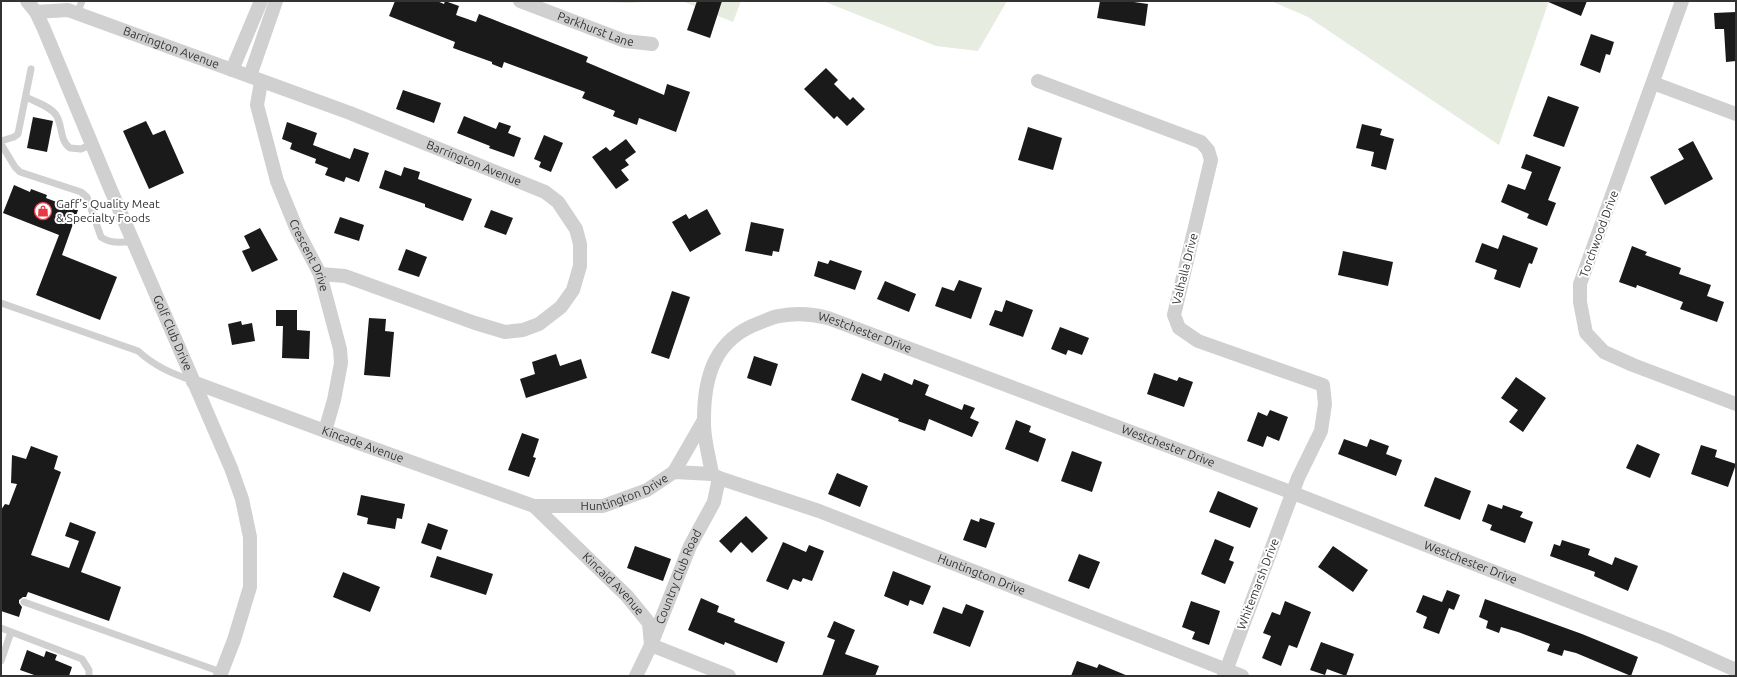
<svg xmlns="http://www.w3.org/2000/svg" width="1737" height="677" font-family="Ubuntu,sans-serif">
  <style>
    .green { fill: #e6ecdf }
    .building { fill: #1a1a1a }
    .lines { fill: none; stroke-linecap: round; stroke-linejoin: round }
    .service { stroke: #d0d0d0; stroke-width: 7 }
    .minor { stroke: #d0d0d0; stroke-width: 14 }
    .labels { text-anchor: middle; stroke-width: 4; stroke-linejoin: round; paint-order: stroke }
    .street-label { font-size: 12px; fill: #333; stroke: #fff }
    .poi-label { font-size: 12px; fill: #333; stroke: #fff; text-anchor: start }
  </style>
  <rect width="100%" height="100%" fill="#fff"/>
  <g class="green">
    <polygon points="583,1 662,1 628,3"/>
    <polygon points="682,1 741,1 733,22"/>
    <polygon points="823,1 1007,1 978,51 936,46"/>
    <polygon points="1271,1 1549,1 1499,145 1308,17"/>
  </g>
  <g class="building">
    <polygon points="395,1 437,1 444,4 445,1 459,6 456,15 476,22 479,14 492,19 588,57 586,62 664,95 667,84 690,92 676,132 639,118 637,125 613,116 615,111 582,98 585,92 504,62 502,68 492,64 492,62 453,48 455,42 389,16"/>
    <polygon points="697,1 722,1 710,38 687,30"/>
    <polygon points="1100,1 1127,1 1148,4 1145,26 1097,18"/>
    <polygon points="1546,1 1587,1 1581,16"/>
    <polygon points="1736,12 1736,61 1726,62 1724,29 1715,29 1714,13"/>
    <polygon points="1591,34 1614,42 1610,55 1606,54 1600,73 1580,65"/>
    <polygon points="826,68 838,80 834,84 850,100 853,97 865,109 847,126 837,116 834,119 804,89"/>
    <polygon points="403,90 441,103 434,123 396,109"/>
    <polygon points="1548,96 1579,107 1564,147 1533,136"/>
    <polygon points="464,116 496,129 499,122 511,126 508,133 521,138 514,157 489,148 490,146 457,133"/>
    <polygon points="33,117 53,121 47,152 27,148"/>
    <polygon points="146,121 153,135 165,130 184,173 149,189 123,131"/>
    <polygon points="287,122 317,133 313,145 350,159 354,148 369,153 359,182 346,177 344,182 325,175 328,168 315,163 316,159 290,149 292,143 282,139"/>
    <polygon points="1362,124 1382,129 1380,135 1394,139 1386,170 1371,166 1374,152 1356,148"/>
    <polygon points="1028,127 1062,138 1053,170 1018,160"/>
    <polygon points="544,135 563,143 551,172 539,167 541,162 534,159"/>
    <polygon points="626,139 636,152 625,160 629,165 621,170 629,180 616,189 592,157 606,147 610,151"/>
    <polygon points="1693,141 1713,179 1665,205 1650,177 1684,159 1678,149"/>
    <polygon points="1526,154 1561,167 1548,200 1556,203 1547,226 1527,218 1529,214 1501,202 1508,184 1525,190 1532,172 1521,168"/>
    <polygon points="404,167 420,172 418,179 472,199 463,221 425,207 425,204 379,188 385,170 401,176"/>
    <polygon points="14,185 30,192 31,189 47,195 46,198 78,210 62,255 117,277 100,320 36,295 59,235 3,213"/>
    <polygon points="707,209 721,234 690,252 672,222 686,214 689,219"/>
    <polygon points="491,210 513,218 506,235 484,227"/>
    <polygon points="340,217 364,225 359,241 334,233"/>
    <polygon points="751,222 784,229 779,252 773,251 772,256 745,251"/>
    <polygon points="260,228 278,260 252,272 242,251 250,248 244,236"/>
    <polygon points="1503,235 1538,248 1532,264 1529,263 1520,288 1494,279 1497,270 1475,262 1482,243 1498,249"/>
    <polygon points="1632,246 1647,252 1645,255 1681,268 1679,274 1711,285 1707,296 1724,302 1717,322 1680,309 1683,302 1637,285 1636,288 1619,282"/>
    <polygon points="406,249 427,257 419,277 398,270"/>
    <polygon points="1343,251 1393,262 1388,286 1338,275"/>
    <polygon points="830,260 862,271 855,290 814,276 818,261 828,264"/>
    <polygon points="959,280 982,288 971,319 935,306 942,287 954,291"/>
    <polygon points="885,281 916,294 909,312 877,299"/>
    <polygon points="672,291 690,297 669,359 651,353"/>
    <polygon points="1006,300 1033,310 1023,337 989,325 995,310 1002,312"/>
    <polygon points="276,310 297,310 297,330 310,331 309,359 282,358 283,326 276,326"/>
    <polygon points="369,318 386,319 385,331 394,332 390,377 364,375"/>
    <polygon points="241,321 242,325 252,323 255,341 232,345 228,324"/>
    <polygon points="1060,327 1089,338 1082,355 1068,350 1066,355 1051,349"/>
    <polygon points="556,354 560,366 581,359 587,378 526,398 520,379 535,374 532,362"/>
    <polygon points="754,356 778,364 771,386 747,378"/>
    <polygon points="862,373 881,381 884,373 912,385 914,379 929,385 925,395 962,410 964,404 975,408 970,418 979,422 972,437 929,419 925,431 898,421 899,419 851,400"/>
    <polygon points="1154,373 1177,381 1179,377 1193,382 1184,407 1147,394"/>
    <polygon points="1516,377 1546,398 1523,432 1509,422 1518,410 1501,398"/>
    <polygon points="1270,410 1288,417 1279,441 1267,436 1263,447 1247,441 1258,412 1267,416"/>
    <polygon points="1016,420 1031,426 1029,432 1046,439 1038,462 1005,449"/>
    <polygon points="522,433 539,439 533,457 536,458 529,477 508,470"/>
    <polygon points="1344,439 1367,447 1370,439 1389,446 1386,454 1402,460 1396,476 1338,454"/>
    <polygon points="1637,444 1660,454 1650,478 1626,468"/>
    <polygon points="1701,445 1717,450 1715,457 1736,464 1728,487 1691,474"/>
    <polygon points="31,446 58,456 54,469 61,472 31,555 69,568 79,541 65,536 70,522 96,532 81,572 121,587 109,621 28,592 26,597 23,597 19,600 19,603 22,607 19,617 1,611 1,510 5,504 9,505 17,484 11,483 12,455 26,459"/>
    <polygon points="1072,451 1102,462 1092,492 1061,481"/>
    <polygon points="837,473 868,486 860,507 828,494"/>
    <polygon points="1435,477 1471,491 1460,520 1424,506"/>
    <polygon points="1218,491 1258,508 1250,528 1209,512"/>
    <polygon points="361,495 405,504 402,519 397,518 395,529 367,524 368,518 357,515"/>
    <polygon points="1488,504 1502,509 1503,505 1523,512 1520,517 1533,522 1525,543 1490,530 1492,525 1482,521"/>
    <polygon points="746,516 768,538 752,553 741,542 731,553 719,541"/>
    <polygon points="980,518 995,523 986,548 963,540 971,519 979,522"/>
    <polygon points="428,523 448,530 441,550 421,543"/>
    <polygon points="1215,539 1234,547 1229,560 1234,562 1225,584 1201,574"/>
    <polygon points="1562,540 1590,549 1588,555 1612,565 1615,557 1638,566 1628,591 1594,576 1595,572 1550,556 1554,544 1560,546"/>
    <polygon points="783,542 806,552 809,545 824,551 812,581 803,578 801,582 793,579 788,590 766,581"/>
    <polygon points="635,546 671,559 663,581 627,568"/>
    <polygon points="1333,546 1368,570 1353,592 1318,567"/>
    <polygon points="1079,554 1100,562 1089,589 1068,581"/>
    <polygon points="437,556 493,574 486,595 430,577"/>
    <polygon points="893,571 931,586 923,605 910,600 908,606 884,596"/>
    <polygon points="343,572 380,587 370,612 333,597"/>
    <polygon points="1447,590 1460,595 1454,610 1449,608 1439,634 1423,628 1427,617 1416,612 1423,595 1442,602"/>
    <polygon points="701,598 719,606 717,612 735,619 734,622 785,642 777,663 725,642 724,645 688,630"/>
    <polygon points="1485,599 1582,634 1638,657 1631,676 1576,653 1564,650 1562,656 1547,651 1550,644 1518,632 1501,627 1499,633 1486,628 1488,621 1479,617"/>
    <polygon points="1191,601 1220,611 1209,645 1192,639 1195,632 1182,627"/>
    <polygon points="1285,601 1311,612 1297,648 1289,645 1281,666 1262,658 1271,636 1263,633 1272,612 1280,615"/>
    <polygon points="966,604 984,611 970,647 933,633 943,607 962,614"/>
    <polygon points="834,621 855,630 845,654 879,666 875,676 822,676 835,640 827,637"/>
    <polygon points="1321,642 1354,654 1346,676 1327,669 1325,675 1310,670"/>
    <polygon points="27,650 44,657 46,651 57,655 55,660 72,667 69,676 37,676 20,670"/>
    <polygon points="1077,661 1097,668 1099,664 1128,676 1071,676"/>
  </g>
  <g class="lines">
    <g class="service">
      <polyline points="77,14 82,1"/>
      <path d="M26,97C35,102 50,106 56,115C63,125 59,140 70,148L81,149L92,144"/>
      <polyline points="1,141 14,137 18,134 31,69"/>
      <path d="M1,144L15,167L20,172L81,192L87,197L101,237C110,244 122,243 133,241"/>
      <path d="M1,303L138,351C156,367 171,373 193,381"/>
      <polyline points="24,602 221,672"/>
      <polyline points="1,628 82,659 89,670 89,676"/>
      <polyline points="1,661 11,632"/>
    </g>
    <g class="minor">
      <path id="s1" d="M27,1L36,12L44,29L110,188L231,468L242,499L250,537V587L234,640L220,676"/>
      <path id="s2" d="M520,1L625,41L652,44"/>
      <polyline points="1682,1 1580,284 1580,302 1586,333 1604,352 1633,365 1736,404"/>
      <path id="s3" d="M36,12L68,10L350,113L545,192L558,202L576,229L580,244V266L573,290L561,307L539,324L523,330L505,332L475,323L345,276L320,274"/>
      <polyline points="232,70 261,1"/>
      <polyline points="250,76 276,1"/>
      <polyline points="1038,81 1201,142 1208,150 1211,160 1174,315 1179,328 1198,341 1323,385 1325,404 1321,431 1298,478 1224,676"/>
      <path id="s4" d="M261,82L257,105L277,181L297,230L320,274L340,349L341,363L334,400L325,431"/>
      <polyline points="1653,83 1736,114"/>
      <path id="s5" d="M193,382L325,431L534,506H603L647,490L674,472L712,474L719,478L819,511L1242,676"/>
      <polyline points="674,472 704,420"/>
      <path id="s6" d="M712,474C709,456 703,437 704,419C704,376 715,339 759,323C765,321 772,317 779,316C795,313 813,314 828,318L1293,493L1666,639L1736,670"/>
      <path id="s7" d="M534,506L627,596L649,623L651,645L729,676"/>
      <path id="s8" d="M636,676L651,645L690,546L714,502L719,478"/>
    </g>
  </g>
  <defs>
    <g id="shop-ring" transform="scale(0.9)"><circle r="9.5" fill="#fff" stroke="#e63946" stroke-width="1.5"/><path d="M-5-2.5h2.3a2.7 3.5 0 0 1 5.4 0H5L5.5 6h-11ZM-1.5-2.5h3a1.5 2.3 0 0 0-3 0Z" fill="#e63946"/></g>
  </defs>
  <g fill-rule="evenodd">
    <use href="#shop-ring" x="43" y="211"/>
  </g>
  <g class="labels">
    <g class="street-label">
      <text dy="4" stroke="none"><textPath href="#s2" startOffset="81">Parkhurst Lane</textPath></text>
      <text dy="4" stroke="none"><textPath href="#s3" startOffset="142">Barrington Avenue</textPath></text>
      <text dy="4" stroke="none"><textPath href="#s3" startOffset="466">Barrington Avenue</textPath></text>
      <text transform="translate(1599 234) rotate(-70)" y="4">Torchwood Drive</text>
      <text dy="4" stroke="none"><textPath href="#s4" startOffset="183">Crescent Drive</textPath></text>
      <text transform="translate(1185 269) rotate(-76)" y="4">Valhalla Drive</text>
      <text dy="4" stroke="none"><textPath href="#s1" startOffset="363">Golf Club Drive</textPath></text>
      <text dy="4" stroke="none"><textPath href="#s6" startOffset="285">Westchester Drive</textPath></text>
      <text dy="4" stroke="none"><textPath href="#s5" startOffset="181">Kincade Avenue</textPath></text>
      <text dy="4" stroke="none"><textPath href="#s6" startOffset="609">Westchester Drive</textPath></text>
      <text dy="4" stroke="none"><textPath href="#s5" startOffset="456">Huntington Drive</textPath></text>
      <text dy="4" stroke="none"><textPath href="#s6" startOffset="933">Westchester Drive</textPath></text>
      <text dy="4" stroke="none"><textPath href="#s5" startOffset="837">Huntington Drive</textPath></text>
      <text dy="4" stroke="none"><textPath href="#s8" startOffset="108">Country Club Road</textPath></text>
      <text dy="4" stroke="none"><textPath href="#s7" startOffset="111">Kincaid Avenue</textPath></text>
      <text transform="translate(1258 584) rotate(-69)" y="4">Whitemarsh Drive</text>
    </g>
    <g class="poi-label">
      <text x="56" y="208">Gaff's Quality Meat<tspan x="56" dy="14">&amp; Specialty Foods</tspan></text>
    </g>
  </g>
  <rect width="1737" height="677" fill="none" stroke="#333333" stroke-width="4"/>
</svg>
